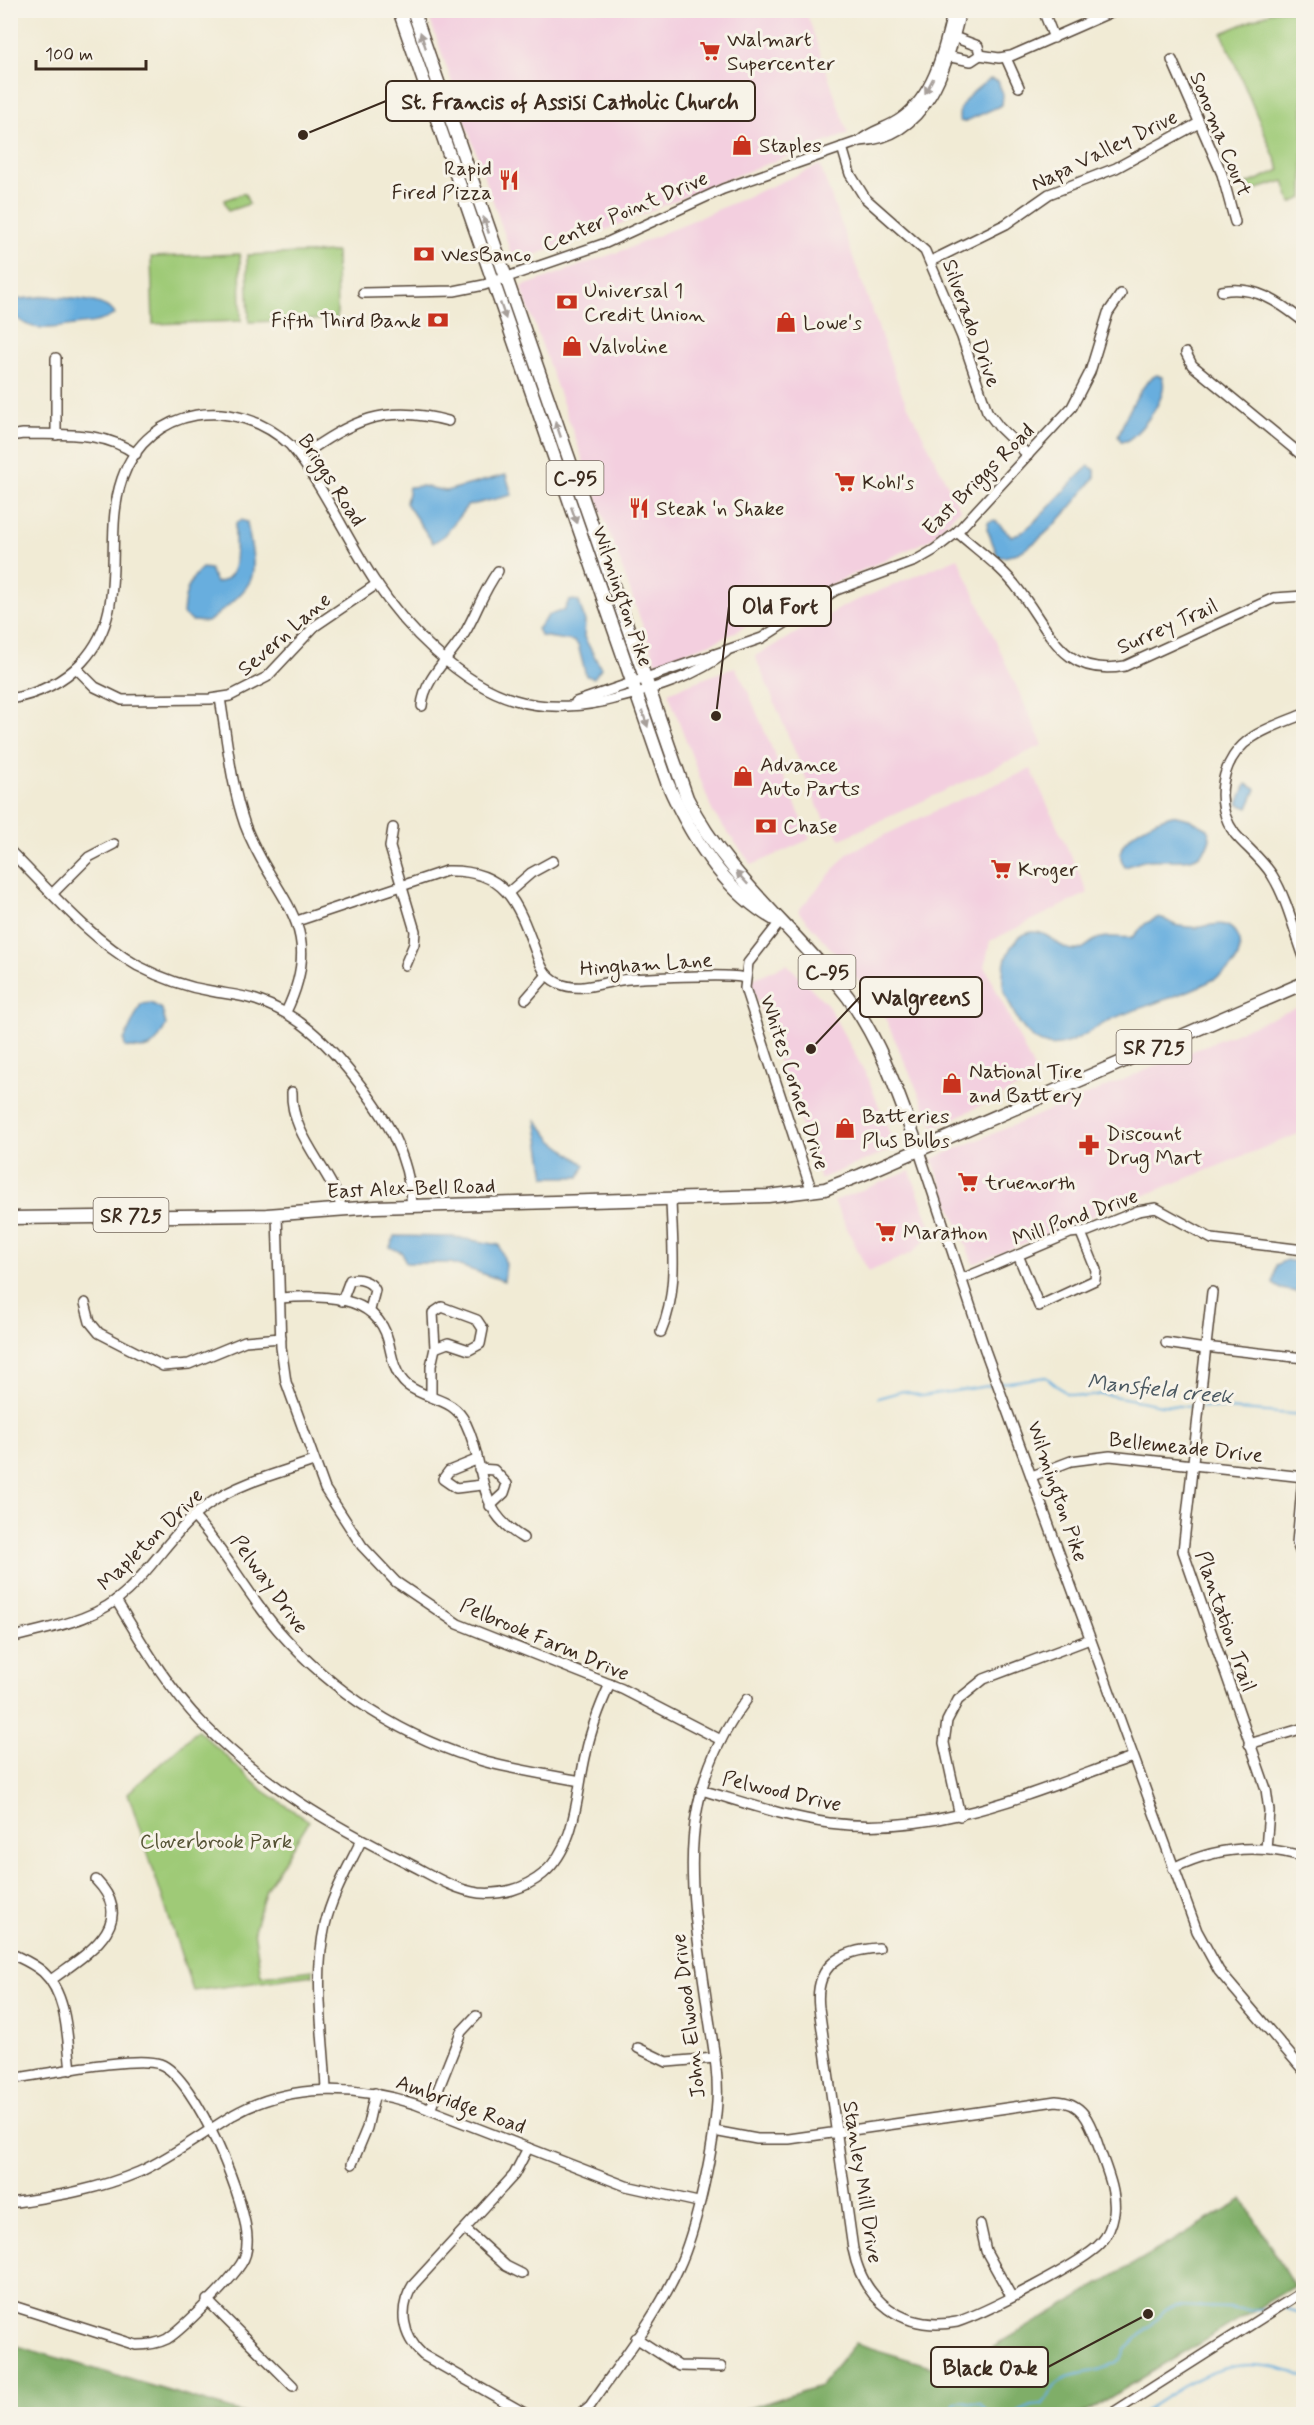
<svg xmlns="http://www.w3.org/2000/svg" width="1314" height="2425" font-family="Mynerve,sans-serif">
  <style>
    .built { fill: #f3cfdf }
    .green { fill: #9fca77; stroke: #6d7a4a; stroke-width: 1.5 }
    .forest { fill: #7fae68; stroke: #5d6c43; stroke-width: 1.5 }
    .water { fill: #67aede; stroke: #516c7e; stroke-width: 1.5 }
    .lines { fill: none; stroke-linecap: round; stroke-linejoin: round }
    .stream { stroke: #67aede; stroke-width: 2 }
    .minor-casing { stroke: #564739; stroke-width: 12 }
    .major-casing { stroke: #564739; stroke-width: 15 }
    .minor { stroke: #fff; stroke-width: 9 }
    .major { stroke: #fff; stroke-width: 12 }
    .oneway { fill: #a79f9a }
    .labels { text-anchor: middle; stroke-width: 6; stroke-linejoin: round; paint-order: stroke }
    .shield { fill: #f7f3e8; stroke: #73665b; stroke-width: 1.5 }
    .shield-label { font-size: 20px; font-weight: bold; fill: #3b2a1e }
    .poi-label { font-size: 21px; fill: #3b2a1e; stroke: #f7f3e8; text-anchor: start }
    .street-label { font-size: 21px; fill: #3b2a1e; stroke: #f7f3e8 }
    .park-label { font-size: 21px; fill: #545234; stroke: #f7f3e8 }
    .water-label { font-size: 22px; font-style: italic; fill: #4a5861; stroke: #f7f3e8 }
    .leader { fill: none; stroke: #3b2a1e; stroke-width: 2 }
    .callout-dot { fill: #3b2a1e; stroke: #f7f3e8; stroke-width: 2 }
    .callout { fill: #f7f3e8; stroke: #3b2a1e; stroke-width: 2 }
    .callout-label { font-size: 22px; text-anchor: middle; font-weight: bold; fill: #3b2a1e }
  </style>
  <rect width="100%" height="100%" fill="#f7f3e8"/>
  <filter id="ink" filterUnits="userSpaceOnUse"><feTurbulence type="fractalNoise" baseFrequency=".0167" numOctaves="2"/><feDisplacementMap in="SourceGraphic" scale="12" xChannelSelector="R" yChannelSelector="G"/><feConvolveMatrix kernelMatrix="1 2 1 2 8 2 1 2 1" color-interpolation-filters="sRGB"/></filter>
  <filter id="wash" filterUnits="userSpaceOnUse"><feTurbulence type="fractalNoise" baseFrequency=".008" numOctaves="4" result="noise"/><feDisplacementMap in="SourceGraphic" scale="24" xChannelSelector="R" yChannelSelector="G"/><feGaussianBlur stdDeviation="1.35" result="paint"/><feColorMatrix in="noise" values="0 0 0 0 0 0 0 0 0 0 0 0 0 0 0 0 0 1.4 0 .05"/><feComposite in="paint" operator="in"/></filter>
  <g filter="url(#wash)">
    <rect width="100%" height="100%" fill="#f1ebd5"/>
    <g class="built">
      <polygon points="427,11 806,11 848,134 711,185 599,233 514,262"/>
      <polygon points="820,165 902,394 960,509 931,539 799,599 719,640 656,663 521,287 629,248"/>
      <polygon points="958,558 1043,745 841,839 821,814 755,656 848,604"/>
      <polygon points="735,667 747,689 810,839 752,865 713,813 668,692"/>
      <polygon points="1031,769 1088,893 990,941 985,966 1038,1078 934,1128 879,1004 798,911 848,853 945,806"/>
      <polygon points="787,964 827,1004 868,1078 895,1148 820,1179 750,980"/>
      <polygon points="1303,1005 1303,1132 973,1264 932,1159"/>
      <polygon points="910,1171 933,1233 912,1253 868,1272 834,1201"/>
    </g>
    <g class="green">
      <polygon points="1276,10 1303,11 1303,198 1291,203 1284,181 1247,192 1245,185 1280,170 1222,33"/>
      <polygon points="245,193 249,204 228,211 224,200"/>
      <polygon points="336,252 337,319 249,322 247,255"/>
      <polygon points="240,254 241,321 153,324 151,257"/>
      <polygon points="198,1730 261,1789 309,1821 266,1889 254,1930 261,1976 313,1970 313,1975 193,1991 128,1793"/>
    </g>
    <g class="forest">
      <polygon points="1243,2199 1294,2286 1083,2414 730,2414 820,2386 855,2343 930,2366 975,2358"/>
      <polygon points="10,2344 11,2344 246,2414 11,2414"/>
    </g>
    <g class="water">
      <path d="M990,79L998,81L1003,95L1002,105L964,122L960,121C954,104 978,87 990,79Z"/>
      <path d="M48,296C67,299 104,298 115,314C102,323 89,323 74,325C51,329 24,334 11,309V300Z"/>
      <path d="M1157,375L1162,377C1170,396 1142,430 1127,441H1121L1118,436C1124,420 1142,380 1157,375Z"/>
      <path d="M1089,466L1095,470V477C1077,500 1033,558 1000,557L997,554L987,529L988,522L995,520L1011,536C1028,537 1072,479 1089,466Z"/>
      <polygon points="506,475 512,495 467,506 445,535 433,543 406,503 409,487 422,486 446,491"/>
      <path d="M241,520L247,522C249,538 257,563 251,579C246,593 220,612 208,622L192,621L183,614C184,596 188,580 202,568L210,569L216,583C246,577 231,545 236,523Z"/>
      <polygon points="574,600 579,602 585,621 584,637 601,668 594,678 586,676 578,645 573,641 541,636 537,629 549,615 564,610 569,601"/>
      <polygon points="1246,784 1256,789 1248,808 1238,804"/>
      <path d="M1172,815L1189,819L1208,829L1210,838C1202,869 1173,858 1148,860C1140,861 1132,865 1125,867C1106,841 1153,820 1172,815Z"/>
      <path d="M1159,917C1167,919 1171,925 1179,926C1186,927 1195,928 1201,927C1213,925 1224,920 1234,931C1242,941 1241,956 1233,965C1214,988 1139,1006 1110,1020C1092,1029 1068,1049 1048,1045C1025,1040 1014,1015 1006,995C997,976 1007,935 1032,932C1049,930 1061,953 1078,950C1086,949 1092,939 1101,938C1112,935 1123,939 1133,937L1146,923Z"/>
      <path d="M151,1003L162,1009L166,1025C154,1048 151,1052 125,1047L124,1040L141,1004Z"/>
      <polygon points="536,1119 552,1140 585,1165 579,1177 545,1177"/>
      <polygon points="395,1236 454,1237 499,1245 506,1264 504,1281 451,1263 406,1263 402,1253 390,1247"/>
      <polygon points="1286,1260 1303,1263 1303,1293 1281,1289 1273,1284 1276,1265"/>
    </g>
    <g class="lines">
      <g class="stream">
        <polyline points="1000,1383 1046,1377 1066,1393 1084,1397 1103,1394 1161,1405 1197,1407"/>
        <polyline points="878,1398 903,1391 922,1396 995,1385"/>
        <polyline points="1202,1407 1304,1415"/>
        <polyline points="1284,2308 1304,2314"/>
        <polyline points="952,2414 954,2404 961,2401 980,2404 988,2413 994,2414"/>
        <path d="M1013,2414L1031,2406L1042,2405C1050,2396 1054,2382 1067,2377C1084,2371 1120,2371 1125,2350L1166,2309L1176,2306L1229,2308L1234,2310L1269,2309"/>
        <path d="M1140,2414C1195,2378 1236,2347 1304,2377"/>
      </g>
    </g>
  </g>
  <g filter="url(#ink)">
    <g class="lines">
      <g class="minor-casing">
        <g id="minor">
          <path d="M953,10C943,50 935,93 901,118C888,128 871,130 860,141C928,139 949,64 961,10"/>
          <polyline points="1043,10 1054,38"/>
          <polyline points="980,55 999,58 1011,56 1116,10"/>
          <polyline points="946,56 971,61 980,55 978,46 951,36"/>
          <polyline points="1006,58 1019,87"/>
          <polyline points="1172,60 1222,174 1235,222"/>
          <polyline points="842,147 850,174 865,198 925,251 962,337 987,411 999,427 1028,455"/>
          <polyline points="931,261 1006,224 1049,194 1116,168 1199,123"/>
          <path d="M1222,291C1255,285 1279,302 1304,322"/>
          <polyline points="363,293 454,291 484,285 606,243 723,189 860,141"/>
          <polyline points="1186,353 1192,365 1304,457"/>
          <polyline points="56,435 56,358"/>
          <path d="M10,436L23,434C63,435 102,430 136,454"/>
          <path d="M300,457C352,421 384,403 448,421"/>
          <path d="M957,532C977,550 1002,567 1018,589C1050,630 1062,678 1125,666L1274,598L1304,596"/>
          <polyline points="76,668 95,687 122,700 210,699 230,696 267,677 315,626 377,584"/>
          <path d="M220,698C227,740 231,785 245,825C273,900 329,923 286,1012"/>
          <path d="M10,699C38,694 63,682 82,662C132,609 101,540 122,479C148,404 237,395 290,445C324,486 345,536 374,580C405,627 460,684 515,700C547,710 586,707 618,698C654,689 697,676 726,652"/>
          <polyline points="576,702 762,638 836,590 915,561 934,550 957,532 1072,407 1090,372 1108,313 1121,294"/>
          <path d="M422,706C424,677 454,654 467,629C478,609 484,590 498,571"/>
          <path d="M1304,714C1287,721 1268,727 1253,737C1221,757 1212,803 1235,834C1247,848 1262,859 1272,875C1287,899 1294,930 1304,957"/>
          <polyline points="393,828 390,847 415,931 414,944 405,965"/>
          <path d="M10,851C50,891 89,938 138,966C161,978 186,987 211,991C226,994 241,995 256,1000C299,1014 326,1042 354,1077C386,1117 409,1154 412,1206"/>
          <polyline points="509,892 531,873 553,861"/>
          <polyline points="53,893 89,857 114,844"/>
          <path d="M297,921L446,871C505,869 517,901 535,950C540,964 544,976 558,983C580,993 599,983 621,980C638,978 732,973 744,978"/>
          <polyline points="780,922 748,963 745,988 812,1192"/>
          <polyline points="526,999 547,975"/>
          <path d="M292,1092C290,1135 331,1169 342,1209"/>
          <polyline points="919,1151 985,1350 1197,1931 1219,1971 1304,2071"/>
          <polyline points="277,1214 281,1347 286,1382 325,1489 362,1546 396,1582 458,1624 622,1689 721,1740"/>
          <polyline points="1018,1255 1039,1306 1095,1280 1096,1270 1081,1233"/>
          <polyline points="962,1279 1070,1233 1088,1231 1138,1211 1156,1208 1212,1239 1304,1250"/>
          <polyline points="1212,1292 1183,1551 1266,1789 1269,1811 1266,1849"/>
          <path d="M280,1298C318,1295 376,1293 388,1340C392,1356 394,1374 407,1385C428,1401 454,1397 466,1424C488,1469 473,1508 523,1538"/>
          <path d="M342,1301L350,1280C359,1278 371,1281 375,1290L370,1310"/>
          <polyline points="85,1303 90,1322 99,1333 163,1366 189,1364 245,1341 281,1338"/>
          <polygon points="442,1307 477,1320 483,1329 480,1344 469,1350 448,1343 435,1348 433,1313"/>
          <path d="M661,1332C679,1290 672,1244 671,1199"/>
          <polyline points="1166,1343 1205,1349"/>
          <polyline points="1205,1347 1304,1358"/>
          <polyline points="431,1395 431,1366 435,1348"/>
          <polyline points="476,1460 449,1471 443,1479 456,1488 482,1485"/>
          <polyline points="479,1469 494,1470 507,1484 504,1493 490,1506"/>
          <polyline points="1032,1476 1071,1461 1110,1456 1304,1477"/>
          <polyline points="1303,1477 1297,1543 1304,1562"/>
          <path d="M194,1517C226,1552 247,1594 278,1630C333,1693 405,1739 486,1762C517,1770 549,1775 580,1781"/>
          <path d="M116,1600C142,1643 167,1687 202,1723C263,1785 331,1825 408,1863C430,1874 454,1890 479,1893C501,1895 525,1889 543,1874C577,1845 576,1794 586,1753C591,1729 600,1706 610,1684"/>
          <path d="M10,1638C51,1627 96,1621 127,1591C157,1563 178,1524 212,1502C241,1482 280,1473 313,1461"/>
          <polyline points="1249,1744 1304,1728"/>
          <path d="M701,1790C743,1802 785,1817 829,1823C937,1837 1033,1792 1132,1757"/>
          <polyline points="960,1816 944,1743 947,1721 958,1700 984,1679 1090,1639"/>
          <path d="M1173,1868C1214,1848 1259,1843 1304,1857"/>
          <path d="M10,1953C22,1959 33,1963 43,1972C68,1995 67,2039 71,2070"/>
          <path d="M51,1980C84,1955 140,1925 96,1880"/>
          <polyline points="638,2048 667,2062 715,2058"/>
          <path d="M10,2079C41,2075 135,2055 160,2064C195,2076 250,2207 247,2243C247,2250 245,2258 241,2264C230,2281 184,2328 167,2339C157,2344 147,2345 136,2345L10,2305"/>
          <path d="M326,2090C324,2037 313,1978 325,1925C332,1895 348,1868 361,1841"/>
          <polyline points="430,2110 461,2032 476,2016"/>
          <path d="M714,2131L757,2139H789L1056,2101C1082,2102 1089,2120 1097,2142C1104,2164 1117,2190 1114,2213C1112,2224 1108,2235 1101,2243C1084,2263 984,2313 957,2322C904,2332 863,2301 853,2249L819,2008C814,1965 841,1950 879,1948"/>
          <polyline points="352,2164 367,2128 375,2093"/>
          <path d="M10,2203C55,2196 97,2190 139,2172C172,2157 202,2134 233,2115C289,2083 356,2085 415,2104L626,2186L698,2202"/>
          <polyline points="980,2224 986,2251 1011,2296"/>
          <polyline points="465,2229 506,2266 522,2274"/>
          <polyline points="207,2300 293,2386"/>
          <polyline points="636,2338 679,2366 721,2367"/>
          <path d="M526,2414L423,2355C402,2336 398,2309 413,2285L514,2175L528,2148"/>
          <path d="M580,2414L590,2406C620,2362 656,2318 678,2269C697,2229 714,2146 717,2102C719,2072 712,2041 708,2012C692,1895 670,1801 747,1699"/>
          <polyline points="1111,2414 1304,2291"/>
        </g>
      </g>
      <g class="major-casing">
        <g id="major">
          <path d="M399,10L667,782C690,835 723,890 774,919"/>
          <path d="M413,10L687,798C725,876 796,929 848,997C882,1043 899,1097 919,1151"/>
          <polyline points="10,1218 267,1215 375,1207 768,1196 825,1189 861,1175 1304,983"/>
        </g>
      </g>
      <use href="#minor" class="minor"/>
      <use href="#major" class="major"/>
    </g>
    <defs><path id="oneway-solid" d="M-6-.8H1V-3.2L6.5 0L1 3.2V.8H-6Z" transform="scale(1.5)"/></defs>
    <g class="oneway">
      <use href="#oneway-solid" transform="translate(423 40) rotate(-109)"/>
      <use href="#oneway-solid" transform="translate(929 86) rotate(118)"/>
      <use href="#oneway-solid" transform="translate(486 225) rotate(-109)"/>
      <use href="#oneway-solid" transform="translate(503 311) rotate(71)"/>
      <use href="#oneway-solid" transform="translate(558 429) rotate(-109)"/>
      <use href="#oneway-solid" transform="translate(574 515) rotate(71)"/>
      <use href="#oneway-solid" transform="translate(645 719) rotate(70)"/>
      <use href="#oneway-solid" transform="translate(742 878) rotate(-133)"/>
    </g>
  </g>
  <defs>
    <g id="supermarket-bare" transform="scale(1.62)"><path d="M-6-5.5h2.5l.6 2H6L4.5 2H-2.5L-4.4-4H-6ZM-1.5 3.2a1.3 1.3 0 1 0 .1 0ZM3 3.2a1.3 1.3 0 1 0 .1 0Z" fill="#c8321e" stroke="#f7f3e8" stroke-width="2.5" paint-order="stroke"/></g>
    <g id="shop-bare" transform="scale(1.62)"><path d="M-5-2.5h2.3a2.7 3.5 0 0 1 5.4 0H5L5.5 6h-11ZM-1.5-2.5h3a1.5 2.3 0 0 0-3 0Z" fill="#c8321e" stroke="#f7f3e8" stroke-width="2.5" paint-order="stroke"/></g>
    <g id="restaurant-bare" transform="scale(1.62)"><path d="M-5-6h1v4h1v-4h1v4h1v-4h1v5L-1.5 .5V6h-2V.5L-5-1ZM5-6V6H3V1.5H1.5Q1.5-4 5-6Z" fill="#c8321e" stroke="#f7f3e8" stroke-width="2.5" paint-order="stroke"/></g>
    <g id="bank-bare" transform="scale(1.62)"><path d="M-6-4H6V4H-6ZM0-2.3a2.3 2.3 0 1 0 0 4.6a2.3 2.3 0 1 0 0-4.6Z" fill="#c8321e" stroke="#f7f3e8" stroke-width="2.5" paint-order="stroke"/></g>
    <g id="pharmacy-bare" transform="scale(1.62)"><path d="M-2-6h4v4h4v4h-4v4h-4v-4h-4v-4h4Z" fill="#c8321e" stroke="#f7f3e8" stroke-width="2.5" paint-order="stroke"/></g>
  </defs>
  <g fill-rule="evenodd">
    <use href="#supermarket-bare" x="710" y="51"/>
    <use href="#shop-bare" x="742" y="145"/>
    <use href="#restaurant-bare" x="509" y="180"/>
    <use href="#bank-bare" x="424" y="254"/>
    <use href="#bank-bare" x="567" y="302"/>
    <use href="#bank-bare" x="438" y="320"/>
    <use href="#shop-bare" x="786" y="322"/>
    <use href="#shop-bare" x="572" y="346"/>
    <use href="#supermarket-bare" x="845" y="482"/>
    <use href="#restaurant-bare" x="639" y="508"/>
    <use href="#shop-bare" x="743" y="776"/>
    <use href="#bank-bare" x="766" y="826"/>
    <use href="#supermarket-bare" x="1001" y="869"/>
    <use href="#shop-bare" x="952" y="1083"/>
    <use href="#shop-bare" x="845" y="1128"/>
    <use href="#pharmacy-bare" x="1089" y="1145"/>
    <use href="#supermarket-bare" x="968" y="1182"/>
    <use href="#supermarket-bare" x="886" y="1232"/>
  </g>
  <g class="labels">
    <g class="shield">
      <rect x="546.5" y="461" width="57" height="34" rx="4.5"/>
      <rect x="798.5" y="955" width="57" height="34" rx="4.5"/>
      <rect x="1116.5" y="1030" width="75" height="34" rx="4.5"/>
      <rect x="93.5" y="1198" width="75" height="34" rx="4.5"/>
    </g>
    <g class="shield-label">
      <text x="575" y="485">C-95</text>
      <text x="827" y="979">C-95</text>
      <text x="1154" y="1054">SR 725</text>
      <text x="131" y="1222">SR 725</text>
    </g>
    <g class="poi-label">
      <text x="727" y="46">Walmart<tspan x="727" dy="24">Supercenter</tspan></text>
      <text x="759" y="152">Staples</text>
      <text x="492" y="175" text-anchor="end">Rapid<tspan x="492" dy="24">Fired Pizza</tspan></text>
      <text x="441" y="261">WesBanco</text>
      <text x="584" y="297">Universal 1<tspan x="584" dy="24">Credit Union</tspan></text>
      <text x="421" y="327" text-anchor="end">Fifth Third Bank</text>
      <text x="803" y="329">Lowe's</text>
      <text x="589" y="353">Valvoline</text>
      <text x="862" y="489">Kohl's</text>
      <text x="656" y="515">Steak 'n Shake</text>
      <text x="760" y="771">Advance<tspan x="760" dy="24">Auto Parts</tspan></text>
      <text x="783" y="833">Chase</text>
      <text x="1018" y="876">Kroger</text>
      <text x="969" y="1078">National Tire<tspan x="969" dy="24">and Battery</tspan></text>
      <text x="862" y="1123">Batteries<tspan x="862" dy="24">Plus Bulbs</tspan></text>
      <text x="1106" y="1140">Discount<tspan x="1106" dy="24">Drug Mart</tspan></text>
      <text x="985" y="1189">truenorth</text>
      <text x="903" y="1239">Marathon</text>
    </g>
    <g class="street-label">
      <text transform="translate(1221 134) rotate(68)" y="7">Sonoma Court</text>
      <text transform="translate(1104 150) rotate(-26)" y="7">Napa Valley Drive</text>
      <text transform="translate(625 211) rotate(-23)" y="7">Center Point Drive</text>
      <text transform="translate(972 323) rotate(70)" y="7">Silverado Drive</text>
      <text transform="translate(978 479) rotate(-45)" y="7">East Briggs Road</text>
      <text transform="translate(332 480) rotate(57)" y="7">Briggs Road</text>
      <text transform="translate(623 596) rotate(71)" y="7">Wilmington Pike</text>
      <text transform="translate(1167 626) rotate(-24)" y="7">Surrey Trail</text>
      <text transform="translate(284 634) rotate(-41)" y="7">Severn Lane</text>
      <text transform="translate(646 964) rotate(-4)" y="7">Hingham Lane</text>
      <text transform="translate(795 1082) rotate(72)" y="7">Whites Corner Drive</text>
      <text transform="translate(411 1188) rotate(-2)" y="7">East Alex-Bell Road</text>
      <text transform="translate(1075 1217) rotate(-20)" y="7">Mill Pond Drive</text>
      <text transform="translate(1186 1447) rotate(6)" y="7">Bellemeade Drive</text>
      <text transform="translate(1058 1491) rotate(71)" y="7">Wilmington Pike</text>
      <text transform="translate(150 1539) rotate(-44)" y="7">Mapleton Drive</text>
      <text transform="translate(270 1584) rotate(54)" y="7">Pelway Drive</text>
      <text transform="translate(1226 1621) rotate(71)" y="7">Plantation Trail</text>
      <text transform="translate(545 1639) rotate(23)" y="7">Pelbrook Farm Drive</text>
      <text transform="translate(782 1791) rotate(13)" y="7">Pelwood Drive</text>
      <text transform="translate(688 2016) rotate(-97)" y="7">John Elwood Drive</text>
      <text transform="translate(461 2104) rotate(20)" y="7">Ambridge Road</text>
      <text transform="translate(863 2182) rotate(81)" y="7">Stanley Mill Drive</text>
    </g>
    <g class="park-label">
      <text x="216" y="1848">Cloverbrook Park</text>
    </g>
    <g class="water-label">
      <text transform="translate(1160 1388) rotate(6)" y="8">Mansfield creek</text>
    </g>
  </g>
  <path class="leader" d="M303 135L386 101M716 716L729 606M811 1049L860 997M1148 2314L1048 2367"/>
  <g class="callout-dot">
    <circle cx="303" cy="135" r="6"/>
    <circle cx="716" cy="716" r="6"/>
    <circle cx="811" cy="1049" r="6"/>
    <circle cx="1148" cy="2314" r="6"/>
  </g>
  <g class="callout">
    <rect x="386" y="81" width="369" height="40" rx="6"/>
    <rect x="729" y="586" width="102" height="40" rx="6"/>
    <rect x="860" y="977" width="122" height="40" rx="6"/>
    <rect x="931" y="2347" width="117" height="40" rx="6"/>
  </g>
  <g class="callout-label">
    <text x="570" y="109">St. Francis of Assisi Catholic Church</text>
    <text x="780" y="614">Old Fort</text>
    <text x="921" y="1005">Walgreens</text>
    <text x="990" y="2375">Black Oak</text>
  </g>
  <rect width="1314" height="2425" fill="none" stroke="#f7f3e8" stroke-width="36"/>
  <path d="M36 60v9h110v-9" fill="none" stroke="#3b2a1e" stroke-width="3"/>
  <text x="45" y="60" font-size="18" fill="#3b2a1e" stroke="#f7f3e8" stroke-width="4.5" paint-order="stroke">100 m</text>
</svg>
